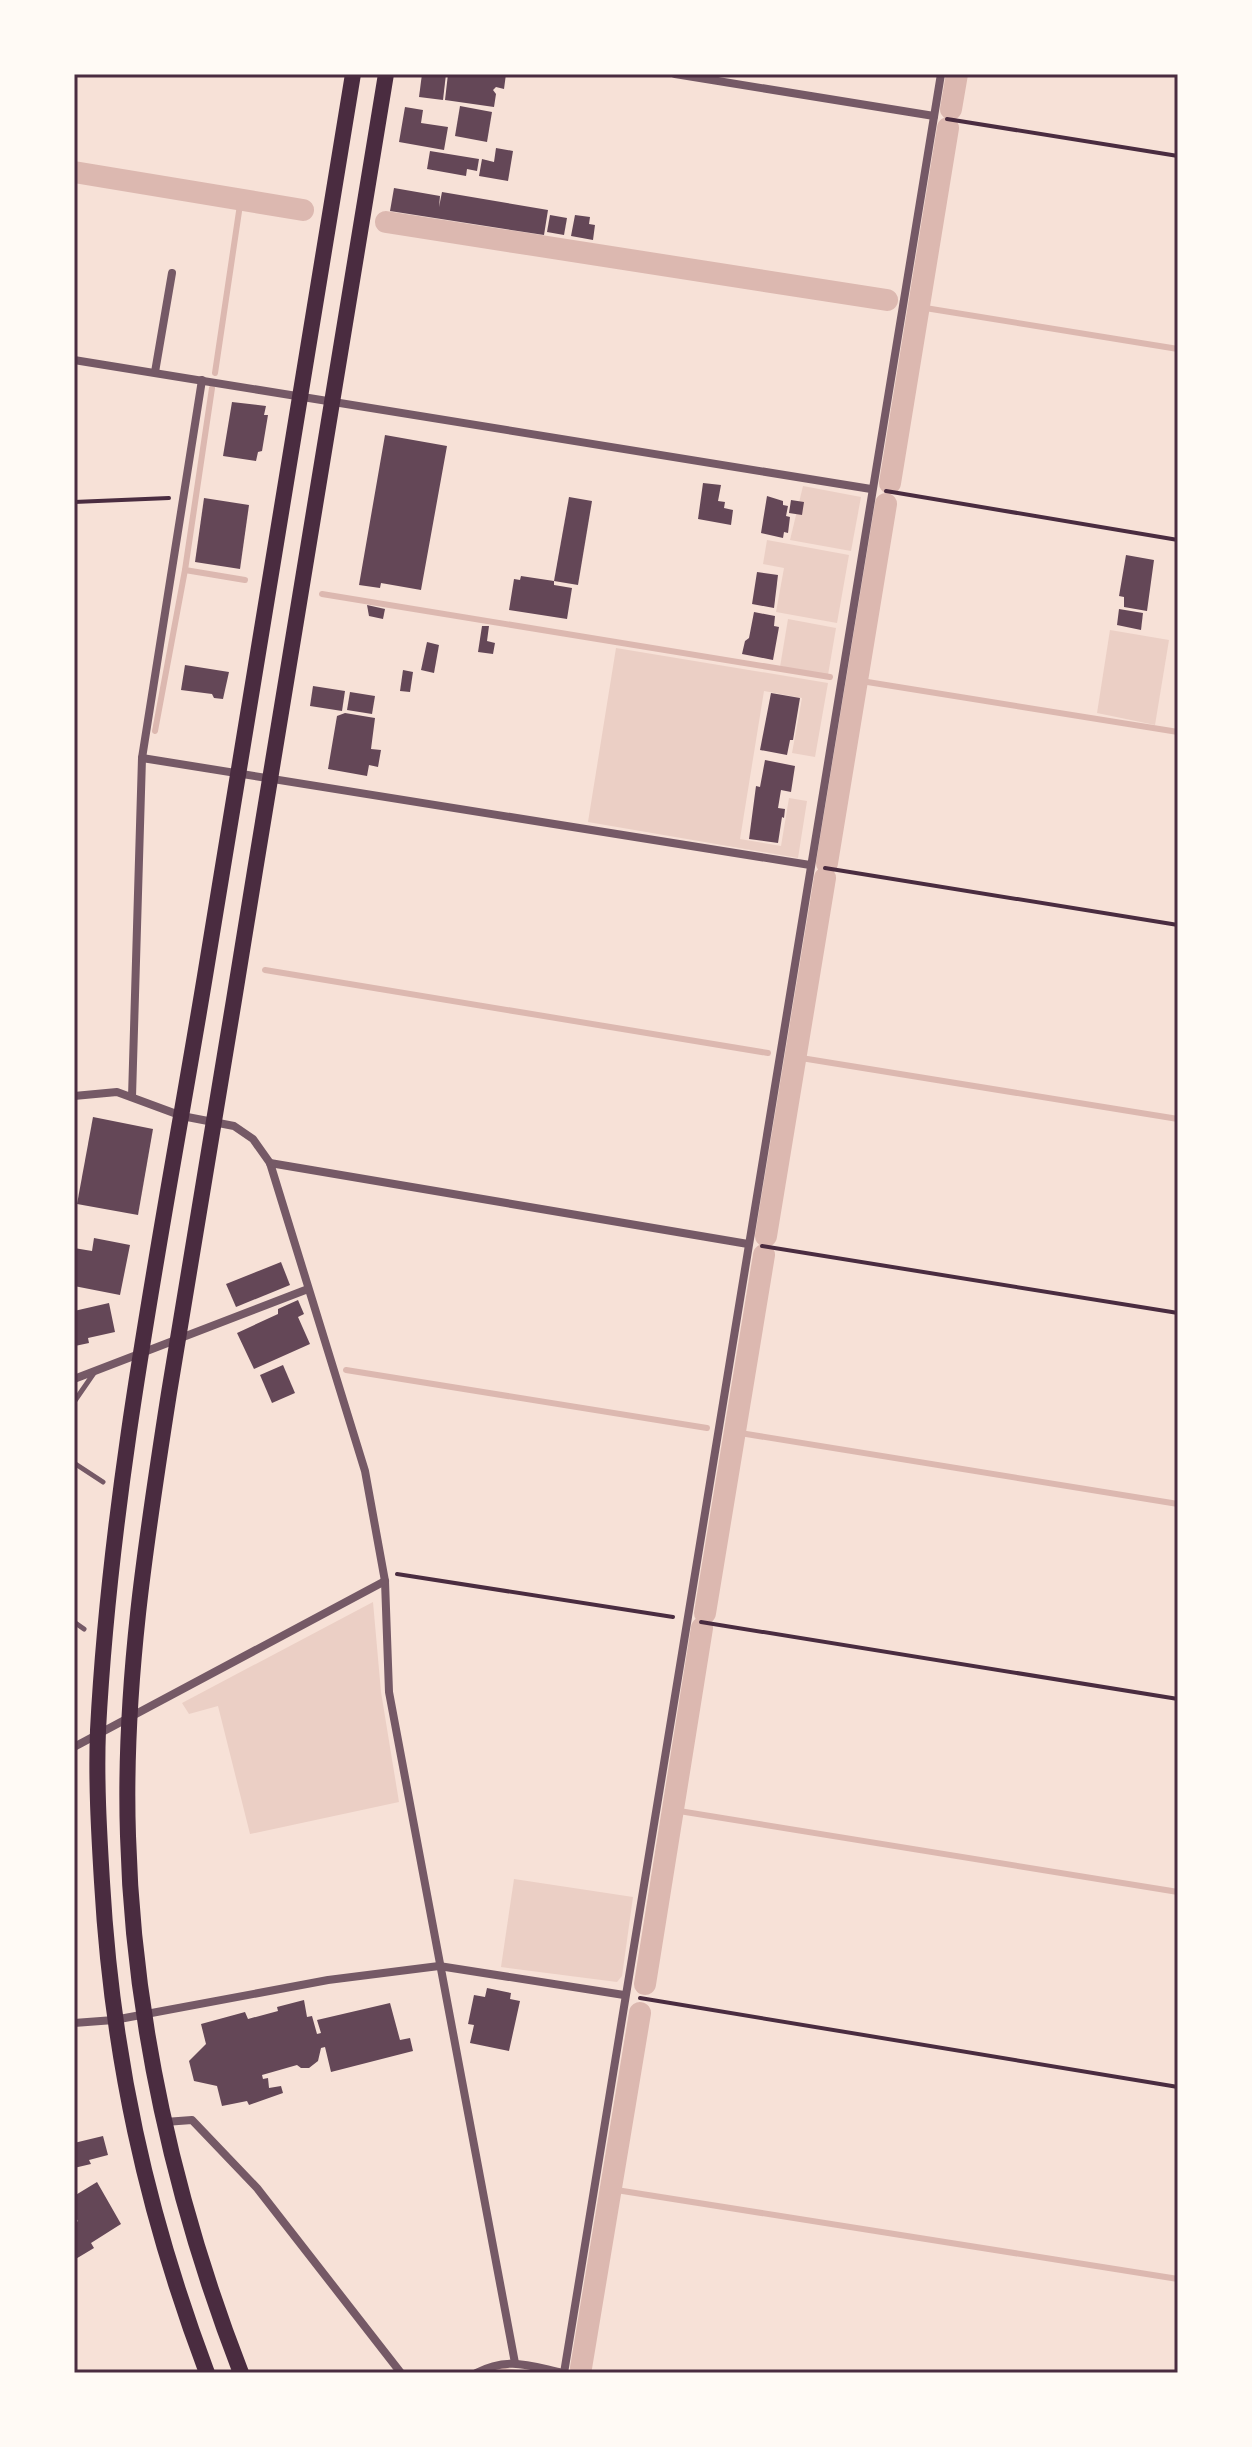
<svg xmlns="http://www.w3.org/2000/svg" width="1252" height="2447" font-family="Georgia,serif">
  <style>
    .green { fill: #ebcfc5 }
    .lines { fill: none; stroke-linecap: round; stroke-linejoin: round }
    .stream { stroke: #dcb8b0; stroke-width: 6 }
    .canal { stroke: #dcb8b0; stroke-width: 22 }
    .building { fill: #644757 }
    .path { stroke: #4a2c40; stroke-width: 4 }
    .service { stroke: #755966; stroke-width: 5 }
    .minor { stroke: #755966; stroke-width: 8 }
    .primary { stroke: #4a2c40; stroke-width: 16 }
    .neatline { fill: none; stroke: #4a2c40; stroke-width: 3 }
  </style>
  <rect width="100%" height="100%" fill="#f7e1d7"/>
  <g class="green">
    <polygon points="803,486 861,497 851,551 790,540"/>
    <polygon points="767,540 849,555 837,623 776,612 784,568 763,564"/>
    <polygon points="788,619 836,628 828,675 780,667"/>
    <polygon points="1110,630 1169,640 1155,725 1097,713"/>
    <polygon points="616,648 828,683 815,757 792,753 802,698 764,691 740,839 781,846 789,798 807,801 798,858 588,822"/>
    <polygon points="373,1602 381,1692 399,1802 250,1834 218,1706 189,1714 182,1703"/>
    <polygon points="514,1879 633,1897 622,1976 617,1982 501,1967"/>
  </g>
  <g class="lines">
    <g class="stream">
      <polyline points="919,307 1178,349"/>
      <polyline points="215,373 241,198"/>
      <polyline points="185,570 245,580"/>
      <polyline points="322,594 830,677"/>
      <polyline points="855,680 1178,732"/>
      <polyline points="155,731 185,570 212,388"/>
      <polyline points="265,970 768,1053"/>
      <polyline points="795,1057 1178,1119"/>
      <polyline points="346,1370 707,1428"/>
      <polyline points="734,1432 1178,1504"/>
      <polyline points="673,1810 1178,1892"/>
      <polyline points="610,2189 1178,2279"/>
      <polyline points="493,2373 499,2370 518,2373"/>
    </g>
    <g class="canal">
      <polyline points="951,109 957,74"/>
      <polyline points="74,172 303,210"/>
      <polyline points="386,222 887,300"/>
      <polyline points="890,483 948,128"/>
      <polyline points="827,863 886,504"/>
      <polyline points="766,1236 825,878"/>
      <polyline points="705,1613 764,1255"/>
      <polyline points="645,1984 702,1628"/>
      <polyline points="581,2368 640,2013"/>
    </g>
  </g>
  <g class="building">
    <polygon points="422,74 446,74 443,100 419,97"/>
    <polygon points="448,74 506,74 504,89 496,87 493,90 496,94 494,107 445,100"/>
    <polygon points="460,106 492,112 487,142 455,136"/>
    <polygon points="405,107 423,110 421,123 448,127 444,150 399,142"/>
    <polygon points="496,148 513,151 508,181 479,176 482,159 494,162"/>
    <polygon points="430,151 479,159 477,171 467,169 466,176 427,169"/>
    <polygon points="394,188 440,196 439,207 442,192 548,210 544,235 390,211"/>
    <polygon points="550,215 567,218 564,235 547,232"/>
    <polygon points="575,215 590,217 589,224 595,225 593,240 571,236"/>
    <polygon points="232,402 266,406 264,415 268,415 262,451 258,452 256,461 223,456"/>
    <polygon points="385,435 447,446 421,590 381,583 380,588 359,585"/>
    <polygon points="703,483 721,485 718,501 725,502 724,508 733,510 731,525 698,519"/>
    <polygon points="767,496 783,501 783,505 788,506 786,516 790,517 788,533 784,532 783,538 761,533"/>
    <polygon points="569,497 592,501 578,585 554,581"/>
    <polygon points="204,498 249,505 240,569 195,562"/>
    <polygon points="791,500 804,502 802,515 789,513"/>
    <polygon points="1126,555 1154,560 1147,611 1124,607 1124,597 1119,596"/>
    <polygon points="757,572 778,575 774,608 752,604"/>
    <polygon points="521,576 554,581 554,585 572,588 567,619 509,610 514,579 520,580"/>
    <polygon points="367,605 385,609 383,619 369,616"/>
    <polygon points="1119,609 1143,613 1141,630 1117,625"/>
    <polygon points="754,612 775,616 774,626 779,627 773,660 742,654 745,641 749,638"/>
    <polygon points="482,626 489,626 487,641 495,643 493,654 478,652"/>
    <polygon points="427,642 439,645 434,673 421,670"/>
    <polygon points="185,665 229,672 223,699 214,698 212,694 181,690"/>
    <polygon points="403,670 413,672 410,692 400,691"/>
    <polygon points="313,686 345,691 342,711 310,706"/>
    <polygon points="350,692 375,696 372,714 347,710"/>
    <polygon points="771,693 800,698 793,740 790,740 787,755 760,750"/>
    <polygon points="345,713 375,718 371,749 381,750 378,767 369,765 367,776 328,769 337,716"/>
    <polygon points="765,760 795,766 791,792 781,790 778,808 785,809 784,818 782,817 778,843 749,839 756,786 760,787"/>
    <polygon points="93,1117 153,1129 138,1215 77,1204"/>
    <polygon points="94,1238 130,1245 120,1295 74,1286 74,1248 92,1251"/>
    <polygon points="281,1262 290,1285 236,1307 226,1284"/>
    <polygon points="298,1300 304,1314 298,1317 310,1344 254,1369 237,1333 278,1314 278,1309"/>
    <polygon points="109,1303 115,1332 88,1338 89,1343 75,1346 74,1311"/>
    <polygon points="283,1365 295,1393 272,1403 260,1375"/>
    <polygon points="487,1988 511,1993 510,1999 520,2001 509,2051 470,2043 474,2025 468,2024 474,1995 485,1997"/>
    <polygon points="304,2000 307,2017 312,2016 317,2034 321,2033 317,2020 390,2003 400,2040 410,2038 413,2051 331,2072 325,2047 321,2048 318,2061 309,2068 301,2068 297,2065 262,2075 263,2079 268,2078 269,2088 281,2086 283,2093 249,2105 247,2101 222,2106 217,2086 194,2081 189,2061 206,2044 201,2024 245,2012 248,2019 278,2011 277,2007"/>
    <polygon points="103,2136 108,2155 89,2160 91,2164 74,2168 74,2143"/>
    <polygon points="97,2182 121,2224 91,2243 94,2248 74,2260 74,2224 78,2221 74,2215 74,2196"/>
  </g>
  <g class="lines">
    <g class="path">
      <polyline points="947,119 1178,156"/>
      <polyline points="886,491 1178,540"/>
      <polyline points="74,502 169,498"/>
      <polyline points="825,868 1178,925"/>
      <polyline points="762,1246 1178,1313"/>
      <polyline points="397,1574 673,1617"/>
      <polyline points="701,1622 1178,1699"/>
      <polyline points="640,1998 1178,2087"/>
    </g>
    <g class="service">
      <polyline points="74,1402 94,1373"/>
      <polyline points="74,1463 103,1482"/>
      <polyline points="74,1622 84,1629"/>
    </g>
    <g class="minor">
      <polyline points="675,74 934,116"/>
      <polyline points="74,360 871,489"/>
      <polyline points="155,372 172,273"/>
      <polyline points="142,758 810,865"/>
      <polyline points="74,1096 117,1092 182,1116 234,1126 253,1139 270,1163 365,1471 385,1581 389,1692 515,2363"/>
      <polyline points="132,1097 142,758 202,380"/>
      <polyline points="270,1163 748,1244"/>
      <polyline points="74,1379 308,1289"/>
      <polyline points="74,1747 385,1581"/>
      <polyline points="74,2023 114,2020 328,1980 439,1966 624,1995"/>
      <polyline points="165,2122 192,2120 257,2188 401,2373"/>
      <path d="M476,2373C509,2356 530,2366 564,2373"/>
      <polyline points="564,2373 941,74"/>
    </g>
    <g class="primary">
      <path d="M207,2373C146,2211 112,2056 102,1882C99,1832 96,1781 98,1730C111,1480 164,1224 205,976C255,676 303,375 353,74"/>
      <path d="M241,2373C175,2203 133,2019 128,1836C123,1687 146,1540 169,1393C190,1262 212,1131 234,1000C284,691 335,382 386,74"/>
    </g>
  </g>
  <rect width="1252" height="2447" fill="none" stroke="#fffaf5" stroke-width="152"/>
  <rect x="76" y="76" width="1100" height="2295" class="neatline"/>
</svg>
